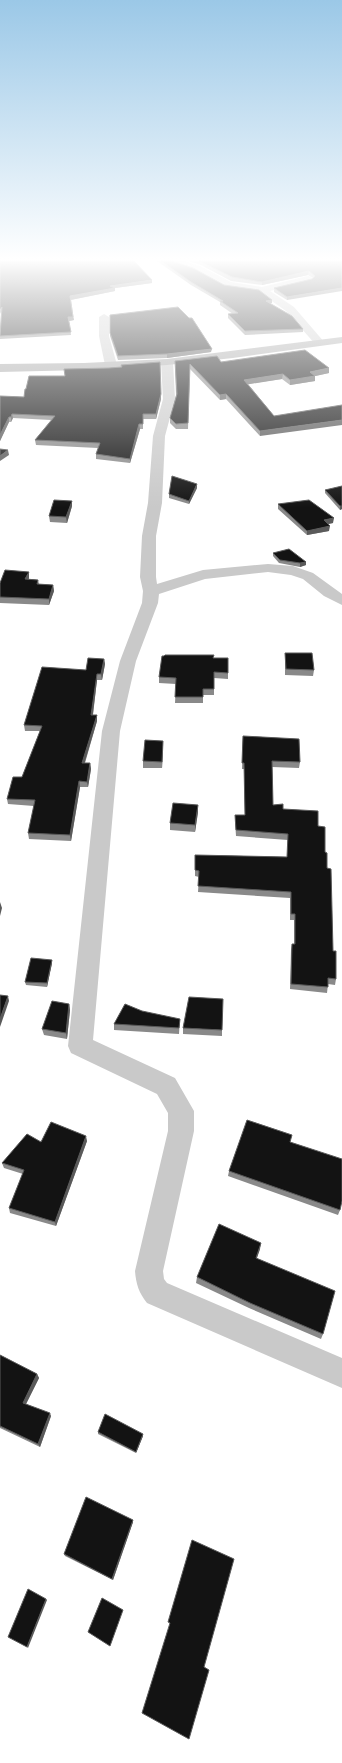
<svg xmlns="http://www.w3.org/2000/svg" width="342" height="1763" font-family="'DM Sans',sans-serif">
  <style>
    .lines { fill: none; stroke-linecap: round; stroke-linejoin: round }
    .street { fill: #c9c9c9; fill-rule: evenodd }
    .primary { fill: #a4a4a4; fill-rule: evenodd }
    .wall { fill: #898989 }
    .shaded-wall { fill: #5a5a5a }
    .building { fill: #131313; stroke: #5a5a5a }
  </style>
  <rect width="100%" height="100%" fill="#fff"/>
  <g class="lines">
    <g class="street">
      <polygon points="171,261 185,261 200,266 231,282 262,287 308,276 311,277 313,279 311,281 270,291 294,307 325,343 324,345 316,345 286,311 259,292 225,287 194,270 173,263"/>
      <polygon points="104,314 109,317 109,336 117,365 111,368 105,365 99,336 99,317"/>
      <path d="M167,359L173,362L175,399L165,436L162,503L156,536V577L157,584L203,570L268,564L293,566L313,573L342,594V605L324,596L303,579L291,575L268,572L205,579L159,594L158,603L136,661L120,731L93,1040L175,1078L194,1111V1131L163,1271L164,1279L167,1283L342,1358V1388L147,1303C139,1293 136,1284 135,1271L168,1131V1113L157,1094L71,1053L68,1046L102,731L120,661L142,603L143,591L140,577L142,536L148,503L153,436L163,399L161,362Z"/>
    </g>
    <polygon class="primary" points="342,337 342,343 233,358 167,365 84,370 0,372 0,364 84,363 167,359"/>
  </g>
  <g class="wall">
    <polygon points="0,261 152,283 115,288 115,291 71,300 74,320 69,321 71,335 0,339 1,312 0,314"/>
    <polygon points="157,261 172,261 224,285 272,300 272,303 270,303 303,329 303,332 245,335 228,318 228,314 233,314 220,305 220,302 191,285"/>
    <polygon points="189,261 342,261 287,300 274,292 274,288 312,279 313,278 308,275 262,285 231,281 201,265"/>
    <polygon points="110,315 189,318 211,352 167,358 118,360 110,336"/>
    <polygon points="221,362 329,373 315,376 315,381 290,385 282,379 248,384 274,416 260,436 226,399 220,400 190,369 188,429 176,429 170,423 170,418 176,395 175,366"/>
    <polygon points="121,365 161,399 156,419 143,419 143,429 140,429 130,463 96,459 96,454 98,448 36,445 35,440 51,420 13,418 11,422 9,422 0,441 0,396 24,397 26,389 65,376 109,368 121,367"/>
    <polygon points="342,486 342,509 340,510 325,493 325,490"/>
    <polygon points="197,488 189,504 169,498 169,494"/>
    <polygon points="72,501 72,506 67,523 50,522 49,516"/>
    <polygon points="278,504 333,523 328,524 329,531 307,535 278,509"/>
    <polygon points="273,553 306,562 306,565 300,567 279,563 273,556"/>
    <polygon points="29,578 29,579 38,580 39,584 53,585 54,591 49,605 0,603 0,583"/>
    <polygon points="285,653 314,670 313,676 285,675"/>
    <polygon points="213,658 228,673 228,679 214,678 214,695 203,695 203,703 175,703 176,684 159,683 159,677"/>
    <polygon points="104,659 105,664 102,680 97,680 93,715 97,715 97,721 85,763 90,763 91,769 88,787 80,787 71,841 29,839 28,833 34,806 8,804 7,799 22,777 40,731 25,731 24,725 86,670"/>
    <polygon points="243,736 300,762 299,768 272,767 273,805 283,809 318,826 325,852 327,868 333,951 336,979 335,985 328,984 327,993 290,989 291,950 292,944 294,944 294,920 290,920 290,898 198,892 199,877 195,876 195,855 287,857 288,840 236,836 235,821 235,815 245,815 244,769 242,769"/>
    <polygon points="163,741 162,768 143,768 143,761"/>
    <polygon points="198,812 195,832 170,830 170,823"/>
    <polygon points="52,963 47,987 26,985 25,982"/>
    <polygon points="69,1004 70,1010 67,1039 44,1035 42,1029"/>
    <polygon points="180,1019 179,1034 114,1030 114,1024"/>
    <polygon points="183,1028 222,1030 222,1036 183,1034"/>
    <polygon points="87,1141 56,1226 10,1213 9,1208 23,1174 4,1168 2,1163 41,1142"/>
    <polygon points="290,1142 340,1210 338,1215 228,1176 229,1171"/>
    <polygon points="260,1249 257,1258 323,1334 321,1339 249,1308 196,1283 197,1277"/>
    <polygon points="0,1355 37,1374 39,1378 26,1404 51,1416 40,1447 0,1428"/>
    <polygon points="98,1432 143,1434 143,1436 136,1453 98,1434"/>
    <polygon points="133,1520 133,1522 113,1580 65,1556 64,1554"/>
  </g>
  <g class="shaded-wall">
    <polygon points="309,271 308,275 262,285 262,282"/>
    <polygon points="152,280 152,283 115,288 115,291 70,300 70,296 110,286"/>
    <polygon points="342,288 342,291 287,300 287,297"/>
    <polygon points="272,300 272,303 266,304 266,301"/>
    <polygon points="68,317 73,317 74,320 69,321"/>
    <polygon points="212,349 211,352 167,358 167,354"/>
    <polygon points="329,368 329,373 311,377 315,376 315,381 290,385 290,380 310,372"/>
    <polygon points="283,374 282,379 244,385 244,380"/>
    <polygon points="161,394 161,399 156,419 156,414"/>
    <polygon points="226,394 226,399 220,400 220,395"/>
    <polygon points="12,414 13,418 11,422 11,417"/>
    <polygon points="9,417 9,422 0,441 0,435"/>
    <polygon points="342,420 342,425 260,436 260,431"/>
    <polygon points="139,424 140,429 130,463 130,459"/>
    <polygon points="8,450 9,455 0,461 0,456"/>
    <polygon points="197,484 197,488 189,504 189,501"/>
    <polygon points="72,501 72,506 67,523 66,517"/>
    <polygon points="340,506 342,506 342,509 340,510"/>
    <polygon points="334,518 333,523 323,525 324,520"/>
    <polygon points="330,526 329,531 307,535 307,531"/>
    <polygon points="306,562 306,565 300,567 300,563"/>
    <polygon points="29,572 29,578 26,585 25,579"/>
    <polygon points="53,585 54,591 49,605 49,599"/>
    <polygon points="104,659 105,664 102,680 101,674"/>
    <polygon points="97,674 97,680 92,721 91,715"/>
    <polygon points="97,715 97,721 83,768 82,763"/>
    <polygon points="163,741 163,748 162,768 162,762"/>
    <polygon points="90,763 91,769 88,787 87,782"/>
    <polygon points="79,781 80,787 71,841 70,835"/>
    <polygon points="198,805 198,812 195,832 195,825"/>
    <polygon points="0,902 2,908 0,916"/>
    <polygon points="52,960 52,963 47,987 47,983"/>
    <polygon points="8,996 9,1001 0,1027 0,1019"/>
    <polygon points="69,1004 70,1010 67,1039 66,1033"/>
    <polygon points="86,1136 87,1141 56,1226 55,1222"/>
    <polygon points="261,1243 260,1249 255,1263 256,1258"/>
    <polygon points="37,1374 39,1378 25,1406 23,1403"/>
    <polygon points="50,1413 51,1416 40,1447 38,1444"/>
    <polygon points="143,1434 143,1436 136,1453 136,1452"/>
    <polygon points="133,1520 133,1522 113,1580 112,1579"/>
    <polygon points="46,1599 47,1600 28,1648 27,1647"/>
  </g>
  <g class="building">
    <polygon points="0,261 134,261 152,280 110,286 115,288 70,296 73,317 68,317 71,332 0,336 2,307 0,309"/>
    <polygon points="161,261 172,261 193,268 224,285 259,290 272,300 266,301 292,316 303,329 245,331 228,314 238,313 220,301 223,301 191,282"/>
    <polygon points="199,261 342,261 342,288 287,297 274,288 312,279 315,276 309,271 262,282 232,277"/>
    <polygon points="178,307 189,318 192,318 212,349 167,354 118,356 110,333 110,315"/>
    <polygon points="305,350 329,368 310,372 315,376 290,380 283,374 244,380 274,416 342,405 342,420 260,431 226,394 220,395 190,364 188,423 176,424 170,418 177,394 175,361 217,356 221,362"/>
    <polygon points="160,362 161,394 156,414 143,414 143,424 139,424 130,459 96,454 100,443 35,440 55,416 12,414 11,417 9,417 0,435 0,396 24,397 25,389 26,389 29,376 65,376 64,369 109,368 122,367 121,365"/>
    <polygon points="0,449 8,450 0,456"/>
    <polygon points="172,476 197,484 189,501 169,494"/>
    <polygon points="342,486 342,506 340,506 325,490"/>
    <polygon points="54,500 72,501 66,517 49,516"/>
    <polygon points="309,500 334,518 324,520 330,526 307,531 278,504"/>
    <polygon points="289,549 306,562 300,563 280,560 273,553"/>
    <polygon points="5,570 29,572 25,579 38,580 37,584 53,585 49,599 0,597 0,583"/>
    <polygon points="285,653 312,653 314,670 286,669"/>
    <polygon points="165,655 214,655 213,658 228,658 228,673 214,672 214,689 203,689 203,697 175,697 176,678 159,677 162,656 164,656"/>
    <polygon points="88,658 104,659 101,674 97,674 91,715 97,715 82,763 90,763 87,782 79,781 70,835 28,833 35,800 7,799 13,777 22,777 42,726 24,725 42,667 86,670"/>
    <polygon points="243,736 299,739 300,762 272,761 273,805 283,804 283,809 318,811 318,826 325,827 325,852 327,853 327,868 331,869 333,951 336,951 336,979 328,978 328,987 291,984 292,944 295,944 295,914 291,914 291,892 198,886 199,871 195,870 195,855 287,857 288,834 236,830 235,815 245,815 244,763 242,763"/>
    <polygon points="145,740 163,741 162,762 143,761"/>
    <polygon points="173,803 198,805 195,825 170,823"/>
    <polygon points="31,958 52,960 47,983 25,982"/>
    <polygon points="0,995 8,996 0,1019"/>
    <polygon points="189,997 223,999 222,1030 183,1028"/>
    <polygon points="52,1001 69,1004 66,1033 42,1029"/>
    <polygon points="125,1004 142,1011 180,1019 179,1028 114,1024"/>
    <polygon points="247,1120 292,1135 290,1142 342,1159 342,1201 340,1210 229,1171"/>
    <polygon points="51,1122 86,1136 55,1222 9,1208 24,1170 2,1163 27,1134 41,1142"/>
    <polygon points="219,1224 261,1243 256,1258 335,1291 323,1334 250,1303 197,1277"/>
    <polygon points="0,1355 37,1374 23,1403 50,1413 38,1444 0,1426"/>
    <polygon points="105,1414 143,1434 136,1452 98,1432"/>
    <polygon points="86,1497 133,1520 112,1579 64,1554"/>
    <polygon points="192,1540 234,1559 204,1667 209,1670 189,1739 142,1713 170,1623 168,1622"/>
    <polygon points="28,1589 46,1599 27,1647 8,1637"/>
    <polygon points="102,1598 123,1610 110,1646 88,1632"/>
  </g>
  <linearGradient id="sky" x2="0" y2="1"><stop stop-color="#9bc8e7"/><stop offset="0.51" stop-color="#fff"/><stop offset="1" stop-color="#fff" stop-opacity="0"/></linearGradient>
  <rect width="342" height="508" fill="url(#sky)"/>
</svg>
